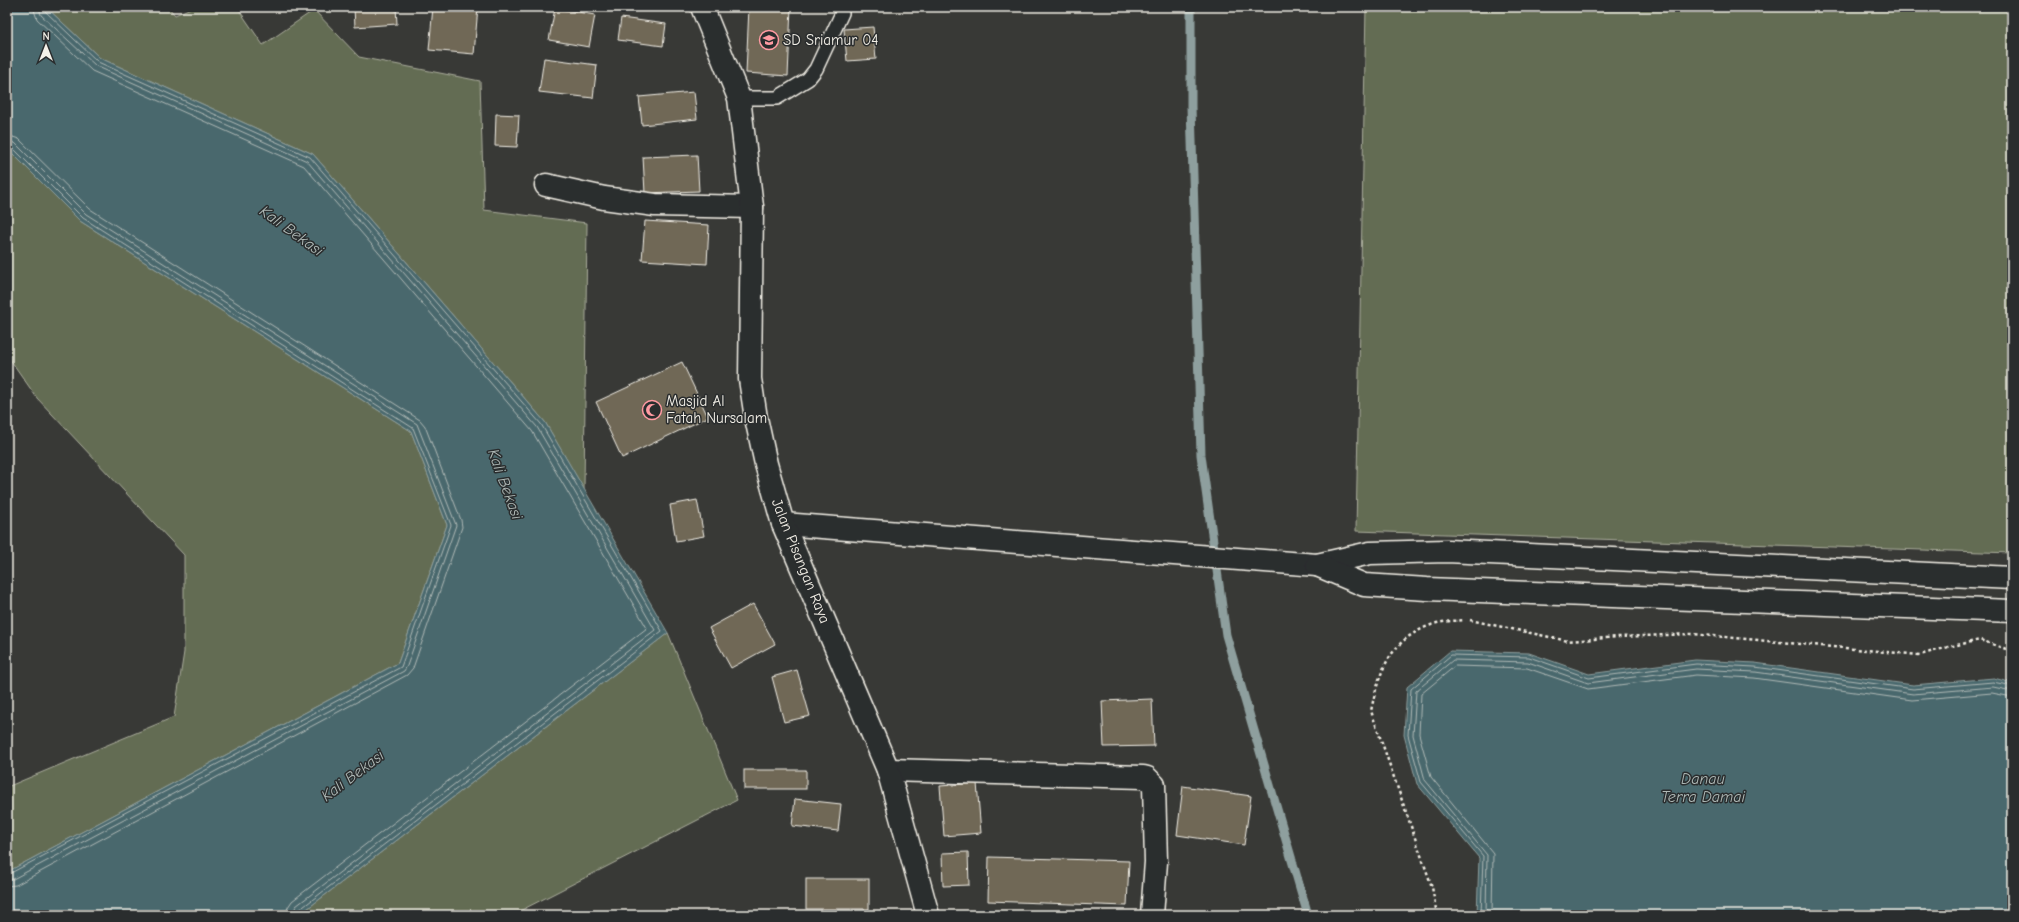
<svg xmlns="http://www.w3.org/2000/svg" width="2019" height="922" font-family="'Comic Neue',sans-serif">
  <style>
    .green { fill: #636c53; stroke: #acae9e }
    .water { fill: #4a686d; stroke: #8e9f9e }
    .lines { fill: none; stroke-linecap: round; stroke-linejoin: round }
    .shore { stroke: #b0bab7; stroke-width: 1 }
    .stream { stroke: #8e9f9e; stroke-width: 9 }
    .building { fill: #6f6757; stroke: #f4f1e8 }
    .lane-casing { stroke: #f4f1e8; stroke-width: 16 }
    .street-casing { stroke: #f4f1e8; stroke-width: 25 }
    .secondary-casing { stroke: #f4f1e8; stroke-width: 25 }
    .path { stroke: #f4f1e8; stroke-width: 2.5; stroke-dasharray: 3 3; stroke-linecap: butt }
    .lane { stroke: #2a2d2e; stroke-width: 13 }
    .street { stroke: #2a2d2e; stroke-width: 22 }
    .secondary { stroke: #2a2d2e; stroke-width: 22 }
    .labels { text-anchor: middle; stroke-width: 3; stroke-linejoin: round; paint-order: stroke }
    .poi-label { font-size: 15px; fill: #f4f1e8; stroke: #2a2d2e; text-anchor: start }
    .street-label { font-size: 15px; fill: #f4f1e8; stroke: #2a2d2e }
    .water-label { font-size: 16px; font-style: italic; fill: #b0bab7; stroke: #2a2d2e }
  </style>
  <rect width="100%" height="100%" fill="#383936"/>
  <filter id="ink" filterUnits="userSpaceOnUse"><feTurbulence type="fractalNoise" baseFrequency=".025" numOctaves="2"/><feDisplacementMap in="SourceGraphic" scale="8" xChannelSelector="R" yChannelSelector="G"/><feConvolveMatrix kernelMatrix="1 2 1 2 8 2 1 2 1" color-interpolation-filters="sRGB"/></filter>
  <g filter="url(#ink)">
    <g class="green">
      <polygon points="46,7 168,7 175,15 193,7 237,7 263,45 314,10 359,57 480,81 484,210 587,223 584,490 545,422 313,154 100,58"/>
      <polygon points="1366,7 2012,7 2012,553 1356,531"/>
      <polygon points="7,148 80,221 411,431 447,525 398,663 7,872 7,787 174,717 184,652 184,555 37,398 7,355"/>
      <polygon points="668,633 737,800 512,915 299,915"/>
    </g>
    <g class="water">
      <polygon points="7,7 46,7 100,58 313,154 545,422 668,633 299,915 7,915 7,872 398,663 447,525 411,431 80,221 7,148"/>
      <polygon points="1450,651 1529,653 1589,674 1695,660 1755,663 1913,685 1994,678 2012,683 2012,915 1477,915 1479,858 1417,784 1404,735 1407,687"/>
    </g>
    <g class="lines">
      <g class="shore">
        <polyline points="33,7 37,19 92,71 304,166 532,431 647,628 292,901 288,907 286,915"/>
        <polyline points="39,7 41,15 96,66 307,161 537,427 655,630 296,906 292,915"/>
        <polyline points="44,7 45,11 98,62 310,157 541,424 662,631 299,910 297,915"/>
        <polyline points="7,135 19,139 90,209 420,420 425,426 461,520 462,527 413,668 407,675 16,885 7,886"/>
        <polyline points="7,141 15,143 86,214 417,424 456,525 407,666 404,671 13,879 7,880"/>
        <polyline points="7,146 12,147 83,218 413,428 451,525 401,667 7,875"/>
        <polyline points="1481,915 1483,856 1421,782 1408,735 1411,689 1451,655 1529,657 1589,678 1696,664 1755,667 1913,689 1993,682 2012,686"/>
        <polyline points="1486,915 1487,855 1425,780 1413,735 1416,691 1453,660 1528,662 1588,683 1696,669 1755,672 1913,694 1993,687 2012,691"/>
        <polyline points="1492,915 1493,853 1431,777 1419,734 1421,694 1455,666 1527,668 1588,689 1696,675 1754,678 1912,700 1992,693 2012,697"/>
      </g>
      <polyline class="stream" points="1191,7 1191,106 1201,455 1226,635 1308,915"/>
    </g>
    <g class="building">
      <polygon points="354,7 396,7 397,24 355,27"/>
      <polygon points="433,7 478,7 474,54 429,50"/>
      <polygon points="749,7 791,7 788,76 746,73"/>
      <polygon points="555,8 595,15 589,47 549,40"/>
      <polygon points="621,18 666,24 663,46 618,40"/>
      <polygon points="873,27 876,59 847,61 844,29"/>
      <polygon points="544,58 597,65 593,98 539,92"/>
      <polygon points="694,92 697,119 642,125 639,97"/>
      <polygon points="496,114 519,115 517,147 495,146"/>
      <polygon points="697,155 699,191 645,193 643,157"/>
      <polygon points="645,221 709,225 707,264 642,260"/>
      <polygon points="682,362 708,417 622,458 596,402"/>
      <polygon points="697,500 704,536 676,541 670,505"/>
      <polygon points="753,604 775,644 731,668 709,628"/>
      <polygon points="797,670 810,716 784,722 772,677"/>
      <polygon points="1152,699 1154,746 1104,747 1102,701"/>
      <rect x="744" y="770" width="62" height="19"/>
      <polygon points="977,783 981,833 944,836 940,786"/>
      <polygon points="1183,786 1251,796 1244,845 1177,835"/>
      <polygon points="795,799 841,804 838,831 792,826"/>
      <polygon points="968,852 969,885 943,886 942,853"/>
      <polygon points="989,857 1129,861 1127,906 988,901"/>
      <rect x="806" y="879" width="63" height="30"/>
    </g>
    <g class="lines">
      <g class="lane-casing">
        <polyline id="lane" points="739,98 777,98 808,79 816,69 842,13"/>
      </g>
      <g class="street-casing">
        <g id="street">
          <polyline points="546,185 604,198 655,205 752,207"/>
          <polyline points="783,524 1317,565 1370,553 1447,551 2012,578"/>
          <polyline points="1317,565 1364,585 1427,589 2012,611"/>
          <polyline points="888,770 1143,777 1147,778 1154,785 1156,862 1152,915"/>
        </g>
      </g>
      <g class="secondary-casing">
        <polyline id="secondary" points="702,7 739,98 752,207 750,379 756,418 766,464 783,524 888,770 928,915"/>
      </g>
      <g class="path">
        <polyline points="1470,620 1568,641 1618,637 1692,634 1920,655 1948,647 1980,640 2012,651"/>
        <path d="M1437,915L1432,887L1371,711C1379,671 1390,640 1431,625C1441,621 1454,621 1465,620"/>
      </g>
      <use href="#lane" class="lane"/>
      <use href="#street" class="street"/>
      <use href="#secondary" class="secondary"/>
    </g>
  </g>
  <defs>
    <g id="school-ring" transform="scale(1)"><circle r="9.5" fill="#2a2d2e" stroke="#ff9aa2" stroke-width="1.5"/><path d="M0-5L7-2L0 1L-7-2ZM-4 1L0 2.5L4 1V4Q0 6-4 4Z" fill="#ff9aa2"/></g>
    <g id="mosque-ring" transform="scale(1)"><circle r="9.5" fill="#2a2d2e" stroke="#ff9aa2" stroke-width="1.5"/><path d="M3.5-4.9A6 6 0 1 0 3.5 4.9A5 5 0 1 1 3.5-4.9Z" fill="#ff9aa2"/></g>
  </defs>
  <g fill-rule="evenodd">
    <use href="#school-ring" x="769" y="40"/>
    <use href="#mosque-ring" x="652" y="410"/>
  </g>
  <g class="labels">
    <g class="poi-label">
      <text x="783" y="45">SD Sriamur 04</text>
      <text x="666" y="406">Masjid Al<tspan x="666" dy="17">Fatah Nursalam</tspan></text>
    </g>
    <g class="street-label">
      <text transform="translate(801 561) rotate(68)" y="5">Jalan Pisangan Raya</text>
    </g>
    <g class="water-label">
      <text transform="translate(292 230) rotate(36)" y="6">Kali Bekasi</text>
      <text transform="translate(506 484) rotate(70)" y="6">Kali Bekasi</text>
      <text transform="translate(352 775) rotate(-37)" y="6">Kali Bekasi</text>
      <text x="1703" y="784">Danau<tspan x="1703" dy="18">Terra Damai</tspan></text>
    </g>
  </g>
  <rect width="2019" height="922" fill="none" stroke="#2a2d2e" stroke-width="24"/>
  <rect x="12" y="12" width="1995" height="898" fill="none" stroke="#f4f1e8" stroke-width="1.5" filter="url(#ink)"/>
  <g transform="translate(46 46)" stroke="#2a2d2e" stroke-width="3" paint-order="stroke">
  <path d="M0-3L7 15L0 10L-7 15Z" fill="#f4f1e8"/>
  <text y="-6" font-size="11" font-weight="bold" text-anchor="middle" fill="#f4f1e8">N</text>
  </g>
</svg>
